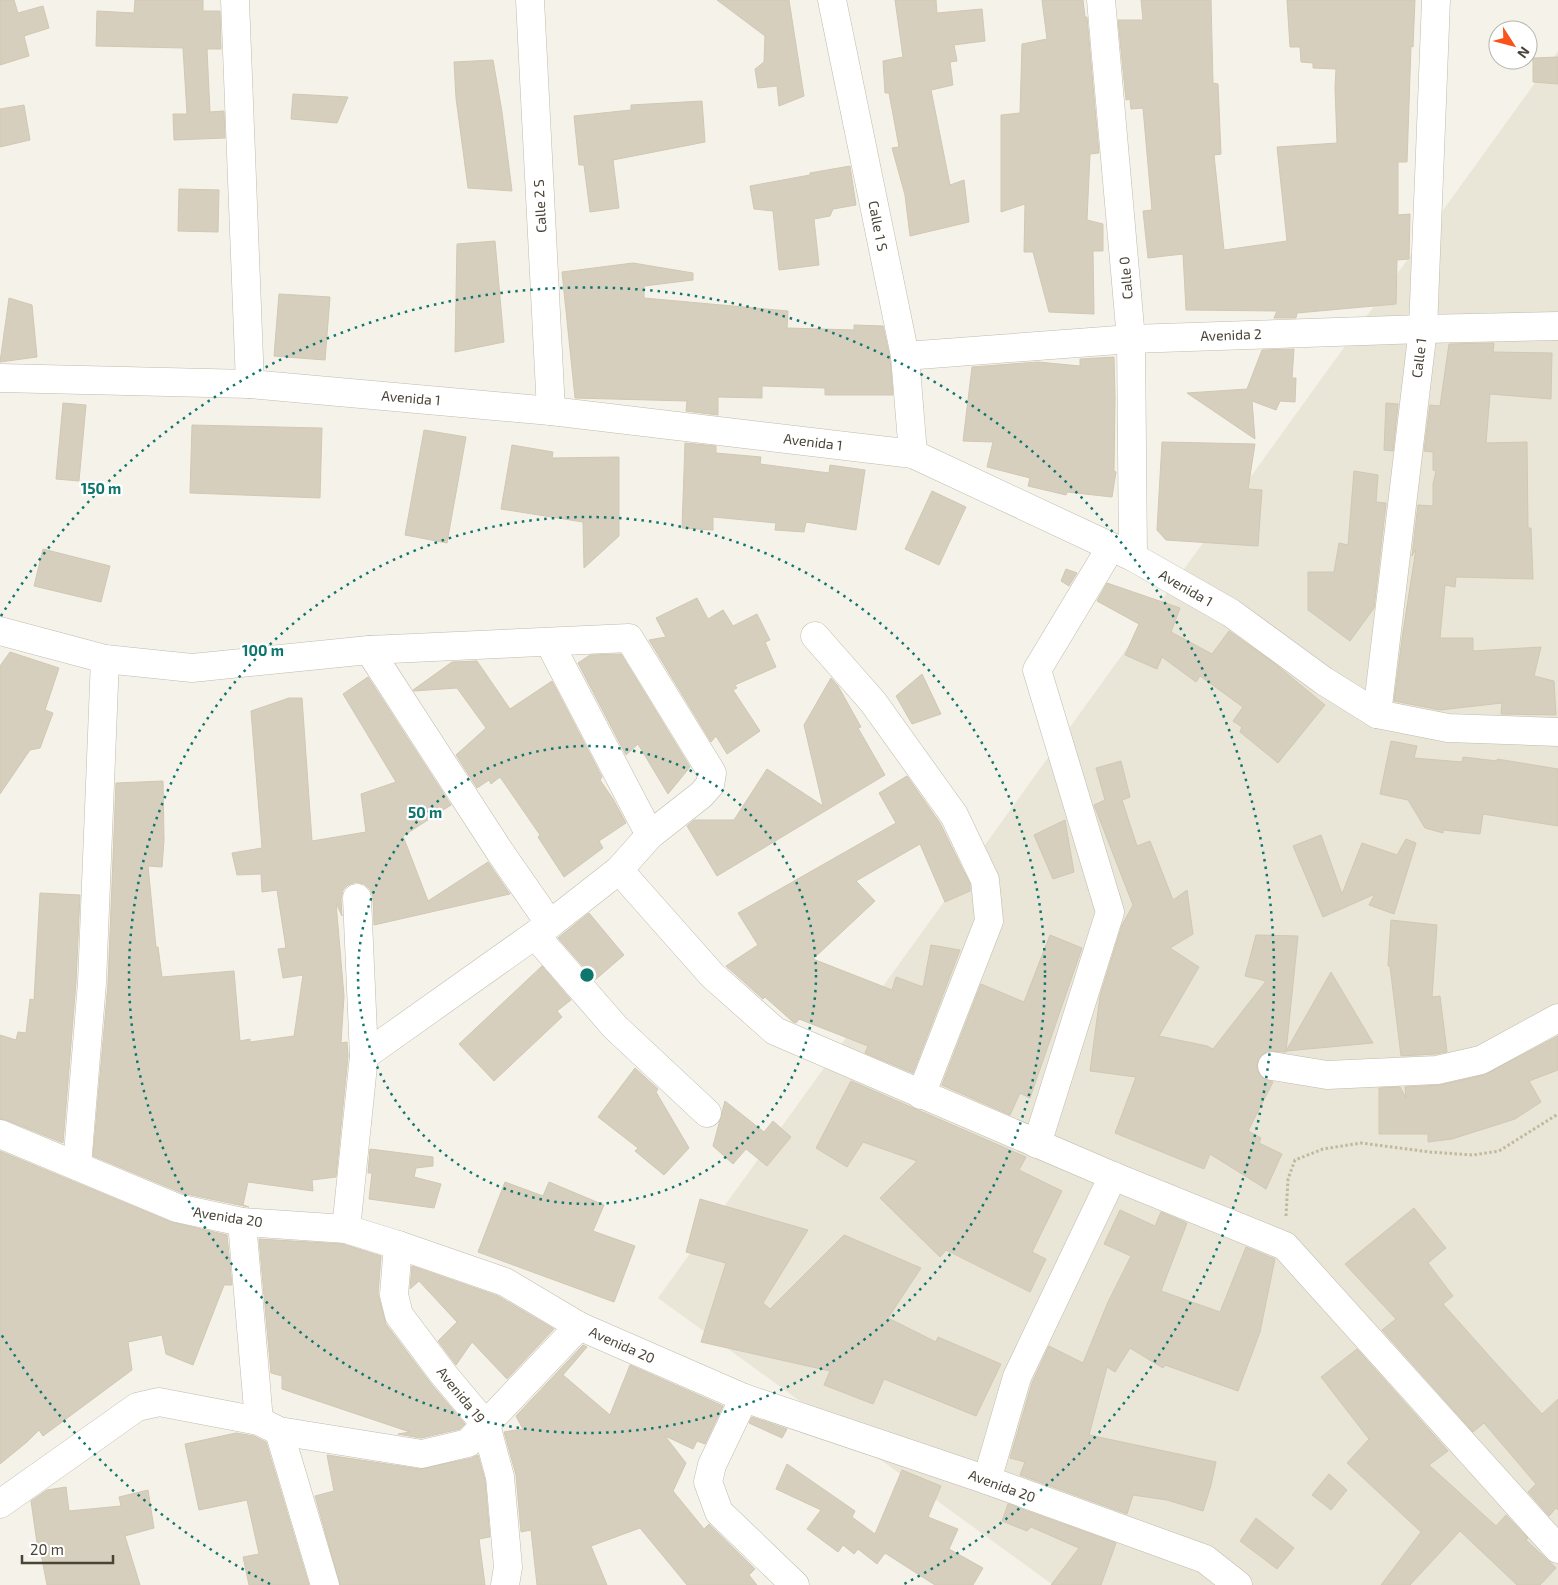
<svg xmlns="http://www.w3.org/2000/svg" width="1558" height="1585" font-family="'Exo 2',sans-serif">
  <style>
    .residential { fill: #e9e5d7 }
    .building { fill: #d6cfbe; stroke: #d1c8b2 }
    .lines { fill: none; stroke-linecap: round; stroke-linejoin: round }
    .minor-casing { stroke: #c0bbac; stroke-width: 29 }
    .path { stroke: #c2b99d; stroke-width: 3; stroke-dasharray: 2.5 2.5; stroke-linecap: butt }
    .minor { stroke: #fff; stroke-width: 28 }
    .ring { fill: none; stroke: #0f766e; stroke-width: 2.5; stroke-dasharray: 2.5 5 }
    .labels { text-anchor: middle; stroke-width: 4.5; stroke-linejoin: round; paint-order: stroke }
    .street-label { font-size: 14px; fill: #494437; stroke: #fff }
    .centre { fill: #0f766e; stroke: #fff; stroke-width: 2.5 }
    .ring-label { font-size: 15px; text-anchor: middle; font-weight: bold; fill: #0f766e; stroke: #fff; stroke-width: 4.5; stroke-linejoin: round; paint-order: stroke }
  </style>
  <rect width="100%" height="100%" fill="#f5f2e9"/>
  <polygon class="residential" points="1558,51 1558,1585 1053,1585 658,1298"/>
  <g class="building">
    <polygon points="0,0 14,0 18,13 43,6 49,28 24,36 29,56 0,65"/>
    <polygon points="135,0 203,0 203,11 220,11 221,49 207,49 210,112 224,111 225,138 174,140 173,114 187,114 183,48 96,46 97,11 134,13"/>
    <polygon points="717,0 789,0 804,96 779,106 777,86 758,88 755,69 764,62 765,36"/>
    <polygon points="895,0 936,0 937,13 982,9 985,41 954,45 957,61 950,62 953,85 931,90 950,185 964,180 969,222 910,236 905,195 892,148 899,147 889,93 885,93 883,61 903,57"/>
    <polygon points="1042,0 1083,0 1085,17 1087,17 1099,153 1090,154 1087,220 1103,224 1103,251 1093,251 1094,314 1049,312 1033,252 1024,252 1025,204 1001,212 1001,115 1020,113 1022,44 1047,39"/>
    <polygon points="1141,0 1211,0 1213,83 1218,84 1221,154 1214,155 1224,250 1287,241 1277,147 1337,143 1335,88 1336,69 1313,68 1313,63 1301,62 1300,47 1290,47 1287,0 1415,0 1413,47 1411,46 1407,162 1398,162 1398,215 1410,214 1409,259 1397,260 1396,304 1297,313 1296,318 1274,318 1277,311 1186,310 1183,254 1148,258 1143,211 1152,210 1143,108 1131,109 1130,99 1126,100 1118,20 1143,20"/>
    <polygon points="1558,57 1558,84 1533,82 1533,58"/>
    <polygon points="493,60 502,112 512,191 468,188 456,98 454,62"/>
    <polygon points="293,94 348,97 337,123 291,119"/>
    <polygon points="702,101 705,142 613,160 619,208 590,212 584,165 579,165 574,116 631,110 631,105"/>
    <polygon points="24,105 30,140 0,147 0,109"/>
    <polygon points="850,166 856,205 833,209 830,216 814,219 819,265 779,270 773,211 754,209 750,186 810,175 810,173"/>
    <polygon points="179,189 219,190 218,232 178,231"/>
    <polygon points="495,241 504,342 455,352 457,244"/>
    <polygon points="633,263 693,273 693,280 644,286 644,298 788,311 787,328 854,330 854,325 883,326 890,358 893,395 825,395 825,388 762,386 762,398 718,397 718,415 686,411 687,401 575,398 562,272"/>
    <polygon points="279,294 330,297 325,360 274,356"/>
    <polygon points="9,298 32,305 37,357 0,362"/>
    <polygon points="1494,343 1493,352 1552,353 1551,399 1490,394 1486,443 1527,442 1528,528 1531,528 1533,579 1456,577 1455,587 1445,585 1440,638 1473,638 1473,651 1541,647 1534,676 1554,681 1556,715 1501,714 1502,703 1440,710 1394,701 1403,632 1416,549 1412,556 1418,505 1433,506 1433,484 1436,471 1433,470 1433,452 1424,451 1430,405 1440,406 1449,344"/>
    <polygon points="1294,349 1292,378 1296,378 1295,402 1280,401 1276,410 1252,401 1255,439 1187,393 1247,389 1262,350"/>
    <polygon points="1114,357 1115,398 1114,471 1116,472 1112,497 1067,492 1066,495 1028,486 1030,478 987,467 993,442 963,441 972,367 1038,362 1080,366 1080,359"/>
    <polygon points="63,403 86,405 79,481 56,479"/>
    <polygon points="1386,403 1398,404 1393,451 1384,450"/>
    <polygon points="192,425 322,428 320,498 190,493"/>
    <polygon points="424,430 466,437 447,543 405,535"/>
    <polygon points="1162,442 1255,444 1248,489 1262,490 1258,546 1166,540 1157,530"/>
    <polygon points="685,443 716,446 716,453 761,457 760,464 829,473 830,465 865,470 856,530 806,522 804,532 775,530 776,523 713,517 713,530 682,528"/>
    <polygon points="512,445 553,452 552,458 619,457 619,536 584,568 583,522 501,509"/>
    <polygon points="1354,471 1378,475 1376,502 1386,503 1374,608 1350,641 1308,610 1308,572 1334,572 1339,543 1348,545"/>
    <polygon points="932,491 966,507 939,565 905,549"/>
    <polygon points="43,549 110,566 101,602 34,586"/>
    <polygon points="1066,569 1077,573 1069,586 1061,581"/>
    <polygon points="1107,583 1180,608 1171,632 1212,654 1229,631 1274,663 1325,705 1278,763 1240,732 1242,727 1233,721 1243,707 1200,676 1196,682 1162,657 1157,669 1125,655 1139,624 1097,601"/>
    <polygon points="697,598 708,619 723,610 733,626 757,614 770,640 765,642 776,667 735,685 737,688 733,690 760,731 727,754 716,736 711,742 649,640 666,637 656,618"/>
    <polygon points="10,652 59,668 45,710 53,713 40,748 30,750 0,794 0,666"/>
    <polygon points="621,654 690,767 668,794 638,744 626,755 578,663 590,655"/>
    <polygon points="477,661 510,709 552,681 602,777 600,780 613,799 626,823 599,841 603,848 564,877 538,837 540,835 500,777 491,784 489,780 477,788 456,755 486,728 457,688 414,691 413,690 452,662"/>
    <polygon points="922,674 941,714 912,724 896,696"/>
    <polygon points="368,677 451,805 403,836 428,901 488,862 510,894 374,925 373,897 370,889 364,884 356,882 348,885 343,890 341,899 342,916 336,903 344,996 341,1043 347,1042 348,1056 336,1177 312,1180 313,1191 248,1182 243,1205 249,1207 244,1206 182,1193 93,1156 108,984 116,783 163,781 164,840 162,867 148,866 156,947 158,947 162,977 234,971 240,1041 250,1039 250,1042 294,1036 303,975 283,978 278,949 286,948 277,890 262,892 261,874 237,875 232,853 262,848 251,711 289,698 302,698 312,841 366,832 361,794 396,782 343,694"/>
    <polygon points="831,678 838,686 861,727 858,728 885,775 717,876 687,826 694,820 734,820 767,769 823,806 804,725"/>
    <polygon points="1391,741 1417,746 1414,758 1462,762 1463,757 1497,761 1497,759 1558,769 1558,826 1483,814 1480,834 1443,830 1443,833 1425,828 1408,800 1380,794"/>
    <polygon points="1121,761 1130,797 1122,800 1137,846 1150,841 1173,900 1187,890 1193,934 1170,948 1199,967 1159,1036 1207,1046 1213,1049 1266,981 1245,976 1256,935 1298,936 1286,1052 1267,1051 1260,1057 1257,1064 1258,1072 1263,1078 1273,1082 1248,1131 1261,1138 1259,1143 1282,1154 1266,1189 1210,1154 1204,1169 1115,1133 1136,1077 1090,1071 1100,996 1122,925 1133,905 1094,805 1105,800 1096,768"/>
    <polygon points="907,776 940,823 970,884 970,891 945,902 920,844 856,881 875,901 813,959 892,990 896,977 923,987 931,945 960,950 913,1073 865,1053 868,1046 799,1019 796,1023 793,1022 765,997 763,999 726,966 758,945 738,913 896,823 879,793"/>
    <polygon points="1065,820 1074,872 1053,879 1034,835"/>
    <polygon points="1321,835 1342,894 1362,843 1397,855 1406,839 1416,843 1394,914 1369,905 1375,894 1323,917 1293,846"/>
    <polygon points="40,893 80,895 76,982 63,1143 6,1120 0,1119 0,1035 16,1040 18,1032 26,1033 30,999 34,1000"/>
    <polygon points="589,913 624,955 595,980 558,938"/>
    <polygon points="1391,920 1437,925 1432,997 1440,996 1447,1052 1435,1054 1401,1056 1390,966 1388,966"/>
    <polygon points="1050,935 1082,948 1030,1098 1020,1093 1010,1115 942,1085 981,984 1024,1002"/>
    <polygon points="542,966 571,1000 557,1011 562,1017 494,1081 459,1044"/>
    <polygon points="1331,972 1373,1043 1286,1051"/>
    <polygon points="1558,1036 1558,1070 1529,1081 1541,1102 1515,1119 1452,1139 1428,1142 1428,1134 1379,1134 1379,1088 1400,1087 1406,1098 1405,1087 1440,1085 1484,1075"/>
    <polygon points="635,1068 658,1089 656,1092 689,1148 664,1175 635,1151 638,1148 598,1117"/>
    <polygon points="851,1081 1026,1157 1019,1170 1062,1191 1032,1252 1046,1259 1030,1292 946,1250 940,1257 880,1198 917,1161 863,1142 847,1167 816,1148"/>
    <polygon points="725,1101 764,1132 773,1121 791,1137 767,1166 746,1149 733,1164 713,1146"/>
    <polygon points="370,1149 433,1157 433,1166 416,1168 414,1177 441,1184 434,1208 369,1199 372,1173 368,1173"/>
    <polygon points="0,1151 171,1222 227,1235 232,1285 224,1285 193,1365 166,1354 162,1335 128,1342 132,1370 43,1436 39,1430 27,1442 0,1464"/>
    <polygon points="505,1182 543,1196 549,1182 604,1205 593,1231 635,1246 614,1302 478,1252"/>
    <polygon points="700,1199 808,1230 763,1303 770,1309 844,1235 921,1268 888,1318 936,1342 938,1337 1001,1364 976,1416 884,1379 873,1404 824,1385 830,1371 701,1342 726,1263 686,1252"/>
    <polygon points="1414,1208 1446,1248 1428,1263 1453,1296 1443,1304 1491,1358 1542,1414 1558,1399 1558,1510 1556,1508 1549,1516 1528,1492 1536,1484 1484,1423 1473,1432 1382,1330 1396,1319 1345,1264"/>
    <polygon points="1120,1210 1155,1226 1161,1212 1187,1223 1161,1291 1220,1312 1246,1247 1275,1259 1260,1332 1238,1391 1165,1365 1163,1368 1130,1348 1115,1372 1107,1367 1089,1435 1216,1462 1211,1485 1203,1511 1167,1500 1133,1495 1127,1514 1020,1475 1025,1462 1010,1458 1032,1383 1049,1346 1083,1363 1108,1302 1131,1256 1104,1244"/>
    <polygon points="259,1239 343,1244 381,1256 378,1294 386,1324 432,1385 465,1424 460,1429 421,1438 398,1434 410,1432 282,1389 282,1376 271,1373"/>
    <polygon points="412,1266 498,1296 554,1329 507,1379 472,1342 456,1365 438,1341 457,1322 419,1281 410,1289"/>
    <polygon points="583,1345 587,1347 563,1375 610,1415 630,1365 723,1406 705,1444 697,1441 693,1449 665,1436 686,1463 673,1491 704,1529 709,1524 755,1569 749,1575 757,1585 687,1585 640,1528 591,1546 607,1585 537,1585 531,1530 521,1532 516,1475 504,1432 523,1429 516,1416"/>
    <polygon points="1357,1349 1448,1451 1429,1465 1496,1526 1506,1515 1528,1538 1526,1540 1556,1568 1540,1585 1517,1585 1460,1531 1410,1585 1381,1585 1421,1532 1347,1463 1369,1439 1321,1377"/>
    <polygon points="752,1417 787,1429 782,1438 749,1423"/>
    <polygon points="236,1433 254,1436 266,1442 309,1585 249,1585 243,1557 259,1554 247,1500 199,1510 185,1444"/>
    <polygon points="327,1455 420,1469 472,1458 478,1455 485,1480 490,1537 479,1539 485,1585 340,1585 315,1496 334,1491"/>
    <polygon points="787,1464 855,1511 852,1517 875,1534 902,1470 941,1486 928,1517 958,1529 949,1549 983,1568 973,1585 935,1585 885,1553 877,1564 858,1549 854,1554 843,1545 838,1552 807,1529 821,1510 776,1489"/>
    <polygon points="1329,1474 1347,1490 1331,1510 1312,1495"/>
    <polygon points="66,1487 69,1511 121,1506 119,1497 148,1490 154,1528 125,1536 140,1585 47,1585 40,1549 38,1550 31,1501 47,1490"/>
    <polygon points="1008,1504 1116,1543 1101,1585 1051,1585 1079,1548 1031,1527 1027,1531 1002,1521"/>
    <polygon points="1256,1518 1294,1548 1277,1569 1240,1541"/>
  </g>
  <g class="lines">
    <g class="minor-casing">
      <g id="minor">
        <polyline points="235,0 250,384"/>
        <polyline points="530,0 551,411"/>
        <polyline points="832,0 905,356 913,454"/>
        <polyline points="1101,0 1131,339 1133,557"/>
        <polyline points="905,356 1131,339 1423,329 1558,326"/>
        <polyline points="0,378 250,384 551,411 913,454 1133,557 1231,613 1324,681 1377,714 1448,728 1558,732"/>
        <polyline points="0,631 105,659 192,668 369,650 629,638 712,773 710,785 701,795 650,835 619,870 550,924 364,1056"/>
        <polyline points="815,636 873,702 954,815 985,880 989,921 921,1095"/>
        <polyline points="549,642 650,835"/>
        <polyline points="369,650 500,852 550,924"/>
        <polyline points="1377,714 1423,329 1436,0"/>
        <polyline points="619,870 712,975 775,1031 1113,1176 1285,1246 1558,1549"/>
        <polyline points="535,935 615,1027 707,1113"/>
        <polyline points="1272,1066 1327,1075 1437,1070 1481,1060 1558,1018"/>
        <polyline points="0,1134 177,1208 242,1222 346,1229 398,1245 505,1282 579,1326 744,1398 987,1480 1205,1559 1238,1585"/>
        <polyline points="1037,1144 1110,912 1037,670 1111,547"/>
        <polyline points="77,1166 92,983 105,659"/>
        <polyline points="242,1222 259,1421"/>
        <polyline points="346,1229 364,1056 357,898"/>
        <polyline points="398,1245 394,1295 399,1315 444,1375 486,1425 500,1477 508,1567 505,1585"/>
        <polyline points="744,1398 712,1465 708,1482 719,1512 795,1585"/>
        <polyline points="279,1431 325,1585"/>
        <polyline points="987,1480 1017,1377 1113,1176"/>
        <polyline points="0,1504 137,1407 159,1402 259,1421 279,1431 422,1454 468,1443 579,1326"/>
      </g>
    </g>
    <polyline class="path" points="1286,1216 1288,1179 1295,1160 1323,1149 1361,1143 1430,1152 1473,1155 1499,1151 1558,1114"/>
    <use href="#minor" class="minor"/>
  </g>
  <g class="ring">
    <circle cx="587" cy="975" r="229"/>
    <circle cx="587" cy="975" r="458"/>
    <path d="M270 1584A687 687 0 0 1 1 1334M1 616A687 687 0 1 1 904 1584"/>
  </g>
  <g class="labels">
    <g class="street-label">
      <text transform="translate(540 206) rotate(-93)" y="5">Calle 2 S</text>
      <text transform="translate(878 226) rotate(79)" y="5">Calle 1 S</text>
      <text transform="translate(1126 278) rotate(-95)" y="5">Calle 0</text>
      <text transform="translate(1231 335) rotate(-2)" y="5">Avenida 2</text>
      <text transform="translate(1419 358) rotate(-83)" y="5">Calle 1</text>
      <text transform="translate(411 398) rotate(5)" y="5">Avenida 1</text>
      <text transform="translate(813 442) rotate(7)" y="5">Avenida 1</text>
      <text transform="translate(1186 588) rotate(30)" y="5">Avenida 1</text>
      <text transform="translate(228 1217) rotate(9)" y="5">Avenida 20</text>
      <text transform="translate(622 1345) rotate(24)" y="5">Avenida 20</text>
      <text transform="translate(461 1395) rotate(51)" y="5">Avenida 19</text>
      <text transform="translate(1002 1486) rotate(20)" y="5">Avenida 20</text>
    </g>
  </g>
  <circle cx="587" cy="975" r="8" class="centre"/>
  <g class="ring-label">
    <text x="101" y="494">150 m</text>
    <text x="263" y="656">100 m</text>
    <text x="425" y="818">50 m</text>
  </g>
  <g transform="translate(1513 45) rotate(126)"><circle r="24" fill="#ffffff" stroke="#b6b4af"/>
  <path d="M0-4L9 19L0 12L-9 19Z" fill="#fb521a"/>
  <text y="-8" font-size="14" font-weight="bold" text-anchor="middle" fill="#494437">N</text>
  </g>
  <path d="M22 1555v8h91v-8" fill="none" stroke="#494437" stroke-width="2.5"/>
  <text x="30" y="1555" font-size="15" fill="#494437" stroke="#ffffff" stroke-width="4" paint-order="stroke">20 m</text>
</svg>
